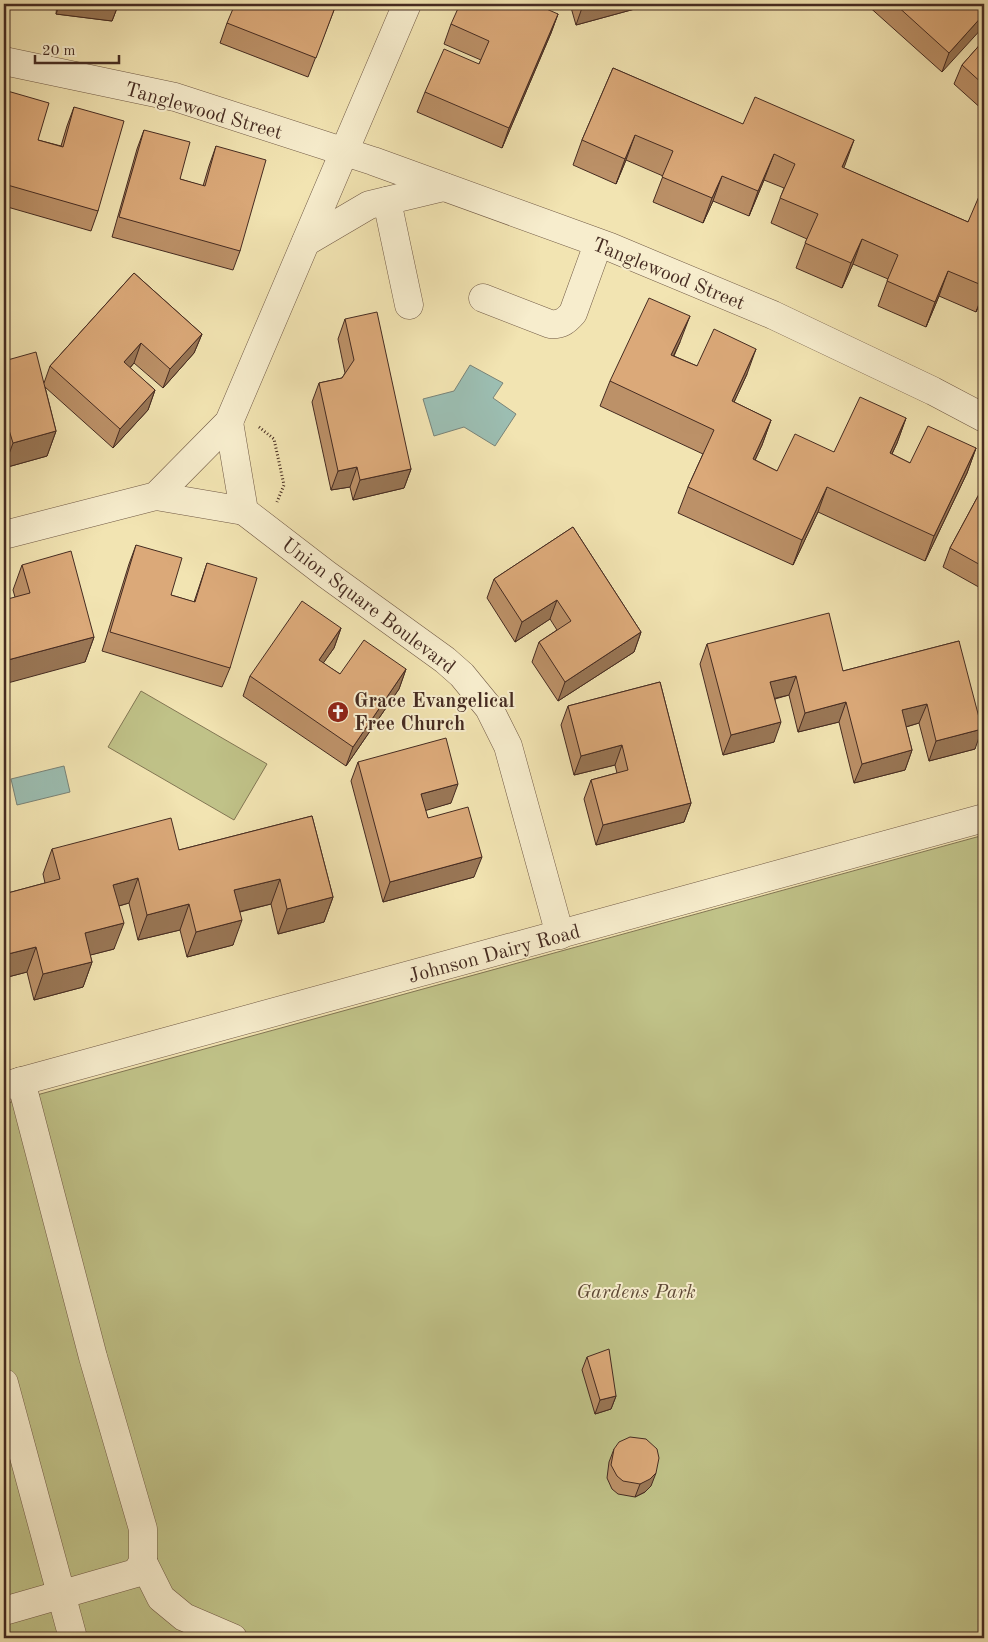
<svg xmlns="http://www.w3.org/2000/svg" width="988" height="1642" font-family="'Old Standard TT',serif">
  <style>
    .green { fill: #c0c288; stroke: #827654 }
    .water { fill: #9cbeb2; stroke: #798378 }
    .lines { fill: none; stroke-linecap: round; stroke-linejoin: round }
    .minor-casing { stroke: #705945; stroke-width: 29 }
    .path { stroke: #452b21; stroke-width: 3; stroke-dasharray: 1 2.5; stroke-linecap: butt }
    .minor { stroke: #f7edcd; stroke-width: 28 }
    .wall { fill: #bc9168; stroke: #452b21 }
    .shaded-wall { fill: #997655; stroke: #452b21 }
    .building { fill: #dba979; stroke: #452b21 }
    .labels { text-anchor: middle; stroke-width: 4; stroke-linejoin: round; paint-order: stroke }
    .street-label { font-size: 20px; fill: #452b21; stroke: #f7edcd }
    .poi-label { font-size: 20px; font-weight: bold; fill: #452b21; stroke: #f7edcd; text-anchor: start }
    .park-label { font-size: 20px; font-style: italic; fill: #5e4936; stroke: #f7edcd }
  </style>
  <rect width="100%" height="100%" fill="#f2e4b2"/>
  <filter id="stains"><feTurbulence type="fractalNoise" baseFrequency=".004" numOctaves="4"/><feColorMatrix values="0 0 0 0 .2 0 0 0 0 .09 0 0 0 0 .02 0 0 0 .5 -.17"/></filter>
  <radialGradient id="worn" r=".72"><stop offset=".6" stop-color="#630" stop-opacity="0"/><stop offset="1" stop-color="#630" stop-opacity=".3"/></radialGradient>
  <g class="green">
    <polygon points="141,691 267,764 234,820 108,747"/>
    <polygon points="984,835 984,1638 4,1638 4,1104"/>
  </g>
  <g class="water">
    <polygon points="470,365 503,383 493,398 516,414 495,446 464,427 434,436 423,399 454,391"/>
    <polygon points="64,766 70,792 17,805 11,779"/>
  </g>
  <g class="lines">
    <g class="minor-casing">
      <g id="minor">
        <polyline points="4,61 175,97 373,161 610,247 773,315 933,391 984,418"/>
        <polyline points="387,201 409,305"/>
        <polyline points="306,242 369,205 444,187"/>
        <path d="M483,298L550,324C561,325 566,321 573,313L598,244"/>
        <polyline points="229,422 244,511 326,574 445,660 462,675 489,708 508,746 560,935"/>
        <polyline points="156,496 244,511"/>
        <polyline points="4,535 156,496 229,422 407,4"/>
        <polyline points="4,1086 984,818"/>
        <polyline points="4,1383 73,1638"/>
        <polyline points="143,1562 161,1598 184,1617 233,1638"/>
        <polyline points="4,1611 136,1573 143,1562 143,1529 93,1357 21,1081"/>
      </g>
    </g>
    <polyline class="path" points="259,427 274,439 284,485 277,502"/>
    <use href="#minor" class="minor"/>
  </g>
  <g class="wall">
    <polygon points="57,4 117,4 117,8 112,21 56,14"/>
    <polygon points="570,4 653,4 576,25"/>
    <polygon points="866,4 984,4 942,72"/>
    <polygon points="334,10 308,77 220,43 227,23"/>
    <polygon points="558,14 551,33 502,148 417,112 425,92 479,64 481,60 444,44 451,24"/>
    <polygon points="984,40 984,111 954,84 962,65"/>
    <polygon points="613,68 968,222 984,196 984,294 976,312 939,296 926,327 878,306 888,279 853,264 842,288 796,268 807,239 771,223 784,188 764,180 749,216 713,201 703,223 653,202 663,176 626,160 616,184 573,165 582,140"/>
    <polygon points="4,90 38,140 61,146 67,126 74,107 98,211 91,231 4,206"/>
    <polygon points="144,130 180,179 203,186 209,166 216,146 240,251 233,270 112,237 137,149"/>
    <polygon points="134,273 202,334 194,353 163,388 134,363 130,368 155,390 148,410 113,448 45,387 56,431 47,456 4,468 4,361 44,383 50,366"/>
    <polygon points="345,319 411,469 404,488 353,500 350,487 331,490 312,402 319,383 342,378 345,373 338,339"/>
    <polygon points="680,342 674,356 697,366 747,374 734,402 771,420 762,445 755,460 777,471 834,452 906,418 897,443 892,454 910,463 976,448 967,473 925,561 818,512 793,565 678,513 688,487 703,454 600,406 610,381"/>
    <polygon points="984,485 984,590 943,567 950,548"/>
    <polygon points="573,527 641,632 634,652 558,701 532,662 539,642 557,630 550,619 515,642 487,598 494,579"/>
    <polygon points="136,545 171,595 194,602 207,563 230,668 222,687 102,651 129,564"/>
    <polygon points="22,565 94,637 85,662 15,597 13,590"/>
    <polygon points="341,628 334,648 323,663 340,674 406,669 399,689 346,766 243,696 250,676"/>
    <polygon points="959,641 975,749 929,761 919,723 906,727 912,750 905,770 854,783 839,722 798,732 789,695 775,699 774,742 723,755 700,664 707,644 843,671"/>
    <polygon points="660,682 691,803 684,822 596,845 584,799 591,780 617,773 615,765 574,775 561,725 568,706"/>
    <polygon points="358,762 451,803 425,810 428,818 474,877 383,902 351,781"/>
    <polygon points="312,816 333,897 324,922 278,934 271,904 240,912 233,945 187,957 180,930 138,940 129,903 119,906 114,949 90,955 92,962 83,987 34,1000 27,972 4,978 4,894 45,883 43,874 52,849 179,850"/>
    <polygon points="587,1357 616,1396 611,1409 595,1414 582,1370"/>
    <polygon points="614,1449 651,1486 645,1492 635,1497 618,1494 612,1489 607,1478 609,1462"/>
  </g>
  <g class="shaded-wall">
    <polygon points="60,4 86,4 117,8 112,21 56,14"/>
    <polygon points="589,4 653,4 576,25 583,5"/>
    <polygon points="558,14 551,33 502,148 509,128"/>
    <polygon points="984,14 984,26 942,72 949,53"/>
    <polygon points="635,135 626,160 616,184 625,159"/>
    <polygon points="854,140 845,165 833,192 842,167"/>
    <polygon points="774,154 764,180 749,216 758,191"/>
    <polygon points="722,176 713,201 703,223 712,198"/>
    <polygon points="862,239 853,264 842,288 851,263"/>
    <polygon points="948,271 939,296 926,327 935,302"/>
    <polygon points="984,290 984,294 976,312"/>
    <polygon points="690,316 680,342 662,380 671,355"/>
    <polygon points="202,334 194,353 163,388 170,369"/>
    <polygon points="141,343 134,363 117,382 124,362"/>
    <polygon points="756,349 747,374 723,426 732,401"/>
    <polygon points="155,390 148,410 113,448 120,429"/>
    <polygon points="906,418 897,443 880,479 890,453"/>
    <polygon points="771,420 762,445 744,484 753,459"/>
    <polygon points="56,431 47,456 4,468 13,443"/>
    <polygon points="976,448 967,473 925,561 934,536"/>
    <polygon points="357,467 350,487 331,490 338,471"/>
    <polygon points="411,469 404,488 353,500 360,480"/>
    <polygon points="827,487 818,512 793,565 802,540"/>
    <polygon points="557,600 550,619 515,642 522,622"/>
    <polygon points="341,628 334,648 312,679 319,660"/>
    <polygon points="641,632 634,652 558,701 565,682"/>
    <polygon points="94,637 85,662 4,684 4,661"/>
    <polygon points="406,669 399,689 346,766 353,747"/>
    <polygon points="796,676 789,695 763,701 770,682"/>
    <polygon points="846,702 839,722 798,732 805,713"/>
    <polygon points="927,704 919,723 895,730 902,710"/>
    <polygon points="781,722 774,742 723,755 731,735"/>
    <polygon points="982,729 975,749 929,761 936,741"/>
    <polygon points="622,745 615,765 574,775 581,756"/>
    <polygon points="912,750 905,770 854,783 862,764"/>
    <polygon points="458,784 451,803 414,814 421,794"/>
    <polygon points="691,803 684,822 596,845 603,825"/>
    <polygon points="482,857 474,877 383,902 390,882"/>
    <polygon points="138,878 129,903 104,910 113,885"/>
    <polygon points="280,879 271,904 225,915 234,890"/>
    <polygon points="333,897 324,922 278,934 287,909"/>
    <polygon points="189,904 180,930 138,940 147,915"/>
    <polygon points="242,920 233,945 187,957 196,932"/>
    <polygon points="124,923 114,949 75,959 85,933"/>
    <polygon points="36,947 27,972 4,978 4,955"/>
    <polygon points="92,962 83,987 34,1000 43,974"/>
    <polygon points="616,1396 611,1409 595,1414 600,1400"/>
    <polygon points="656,1473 651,1486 645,1492 635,1497 640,1484"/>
  </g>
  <g class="building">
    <polygon points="86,4 117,4 117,8"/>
    <polygon points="235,4 320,4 334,10 316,58 227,23"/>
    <polygon points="460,4 535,4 558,14 509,128 425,92 444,49 479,64 489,41 451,24"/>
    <polygon points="895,4 984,4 984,14 949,53"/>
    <polygon points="984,40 984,85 962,65"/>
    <polygon points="613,68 743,124 755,97 854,140 842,167 968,222 980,194 984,196 984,286 948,271 935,302 887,281 898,255 862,239 851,263 805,243 818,214 780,198 795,164 774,154 758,191 722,176 712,198 662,177 673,151 635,135 625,159 582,140"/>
    <polygon points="4,90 49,103 38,140 63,147 74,107 124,121 98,211 4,184"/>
    <polygon points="144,130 190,142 180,179 205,186 216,146 266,160 240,251 119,217"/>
    <polygon points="134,273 202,334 170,369 141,343 124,362 155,390 120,429 50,366"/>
    <polygon points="649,298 690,316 671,355 697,366 714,329 756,349 732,401 771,420 753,459 777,471 795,434 834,452 860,397 906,418 890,453 910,463 928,426 976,448 934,536 827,487 802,540 688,487 714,430 610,381"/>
    <polygon points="377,312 411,469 360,480 357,467 338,471 319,383 342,378 354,360 345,319"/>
    <polygon points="36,352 56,431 13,443 5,417 4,417 4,361"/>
    <polygon points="984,485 984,567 950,548"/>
    <polygon points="573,527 641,632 565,682 539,642 571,621 557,600 522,622 494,579"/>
    <polygon points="136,545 182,558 171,595 195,602 207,563 257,578 230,668 110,632"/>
    <polygon points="71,551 94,637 4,661 4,600 30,593 22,565"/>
    <polygon points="302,601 341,628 319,660 340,674 364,640 406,669 353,747 250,676"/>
    <polygon points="829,613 843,671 959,641 982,729 936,741 927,704 902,710 912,750 862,764 846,702 805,713 796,676 770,682 781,722 731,735 707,644"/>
    <polygon points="660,682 691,803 603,825 591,780 628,770 622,745 581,756 568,706"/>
    <polygon points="446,738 458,784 421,794 428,818 468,807 482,857 390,882 358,762"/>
    <polygon points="312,816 333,897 287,909 280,879 234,890 242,920 196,932 189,904 147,915 138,878 113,885 124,923 85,933 92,962 43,974 36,947 4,955 4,894 60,879 52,849 171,818 179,850"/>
    <polygon points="609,1349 616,1396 600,1400 587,1357"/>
    <polygon points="630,1437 646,1439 657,1449 659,1458 656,1473 650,1479 640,1484 623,1481 617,1476 611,1465 614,1449 619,1442"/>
  </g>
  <defs>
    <g id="church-disc" transform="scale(1.125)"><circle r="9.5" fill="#8f2418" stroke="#f7edcd"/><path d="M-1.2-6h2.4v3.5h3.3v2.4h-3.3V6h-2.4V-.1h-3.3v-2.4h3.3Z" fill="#fff"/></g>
  </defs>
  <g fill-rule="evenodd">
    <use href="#church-disc" x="338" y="712"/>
  </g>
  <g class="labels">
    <g class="street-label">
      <text transform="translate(204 110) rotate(16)" y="7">Tanglewood Street</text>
      <text transform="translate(669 273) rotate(22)" y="7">Tanglewood Street</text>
      <text transform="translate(369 605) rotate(37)" y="7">Union Square Boulevard</text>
      <text transform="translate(494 953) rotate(-15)" y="7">Johnson Dairy Road</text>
    </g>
    <g class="poi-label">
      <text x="354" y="707">Grace Evangelical<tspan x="354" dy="23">Free Church</tspan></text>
    </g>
    <g class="park-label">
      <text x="636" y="1298">Gardens Park</text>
    </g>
  </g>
  <rect width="988" height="1642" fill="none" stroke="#f2e4b2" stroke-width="20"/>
  <rect x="5" y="5" width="978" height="1632" fill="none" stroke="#452b21" stroke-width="2.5"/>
  <rect x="10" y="10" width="968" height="1622" fill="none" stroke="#452b21"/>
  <path d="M35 55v8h84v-8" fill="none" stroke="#452b21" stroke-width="2.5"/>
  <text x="42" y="55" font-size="15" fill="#452b21" stroke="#f7edcd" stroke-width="4" paint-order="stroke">20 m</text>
  <rect width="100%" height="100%" filter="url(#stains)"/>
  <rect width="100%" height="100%" fill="url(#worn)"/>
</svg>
